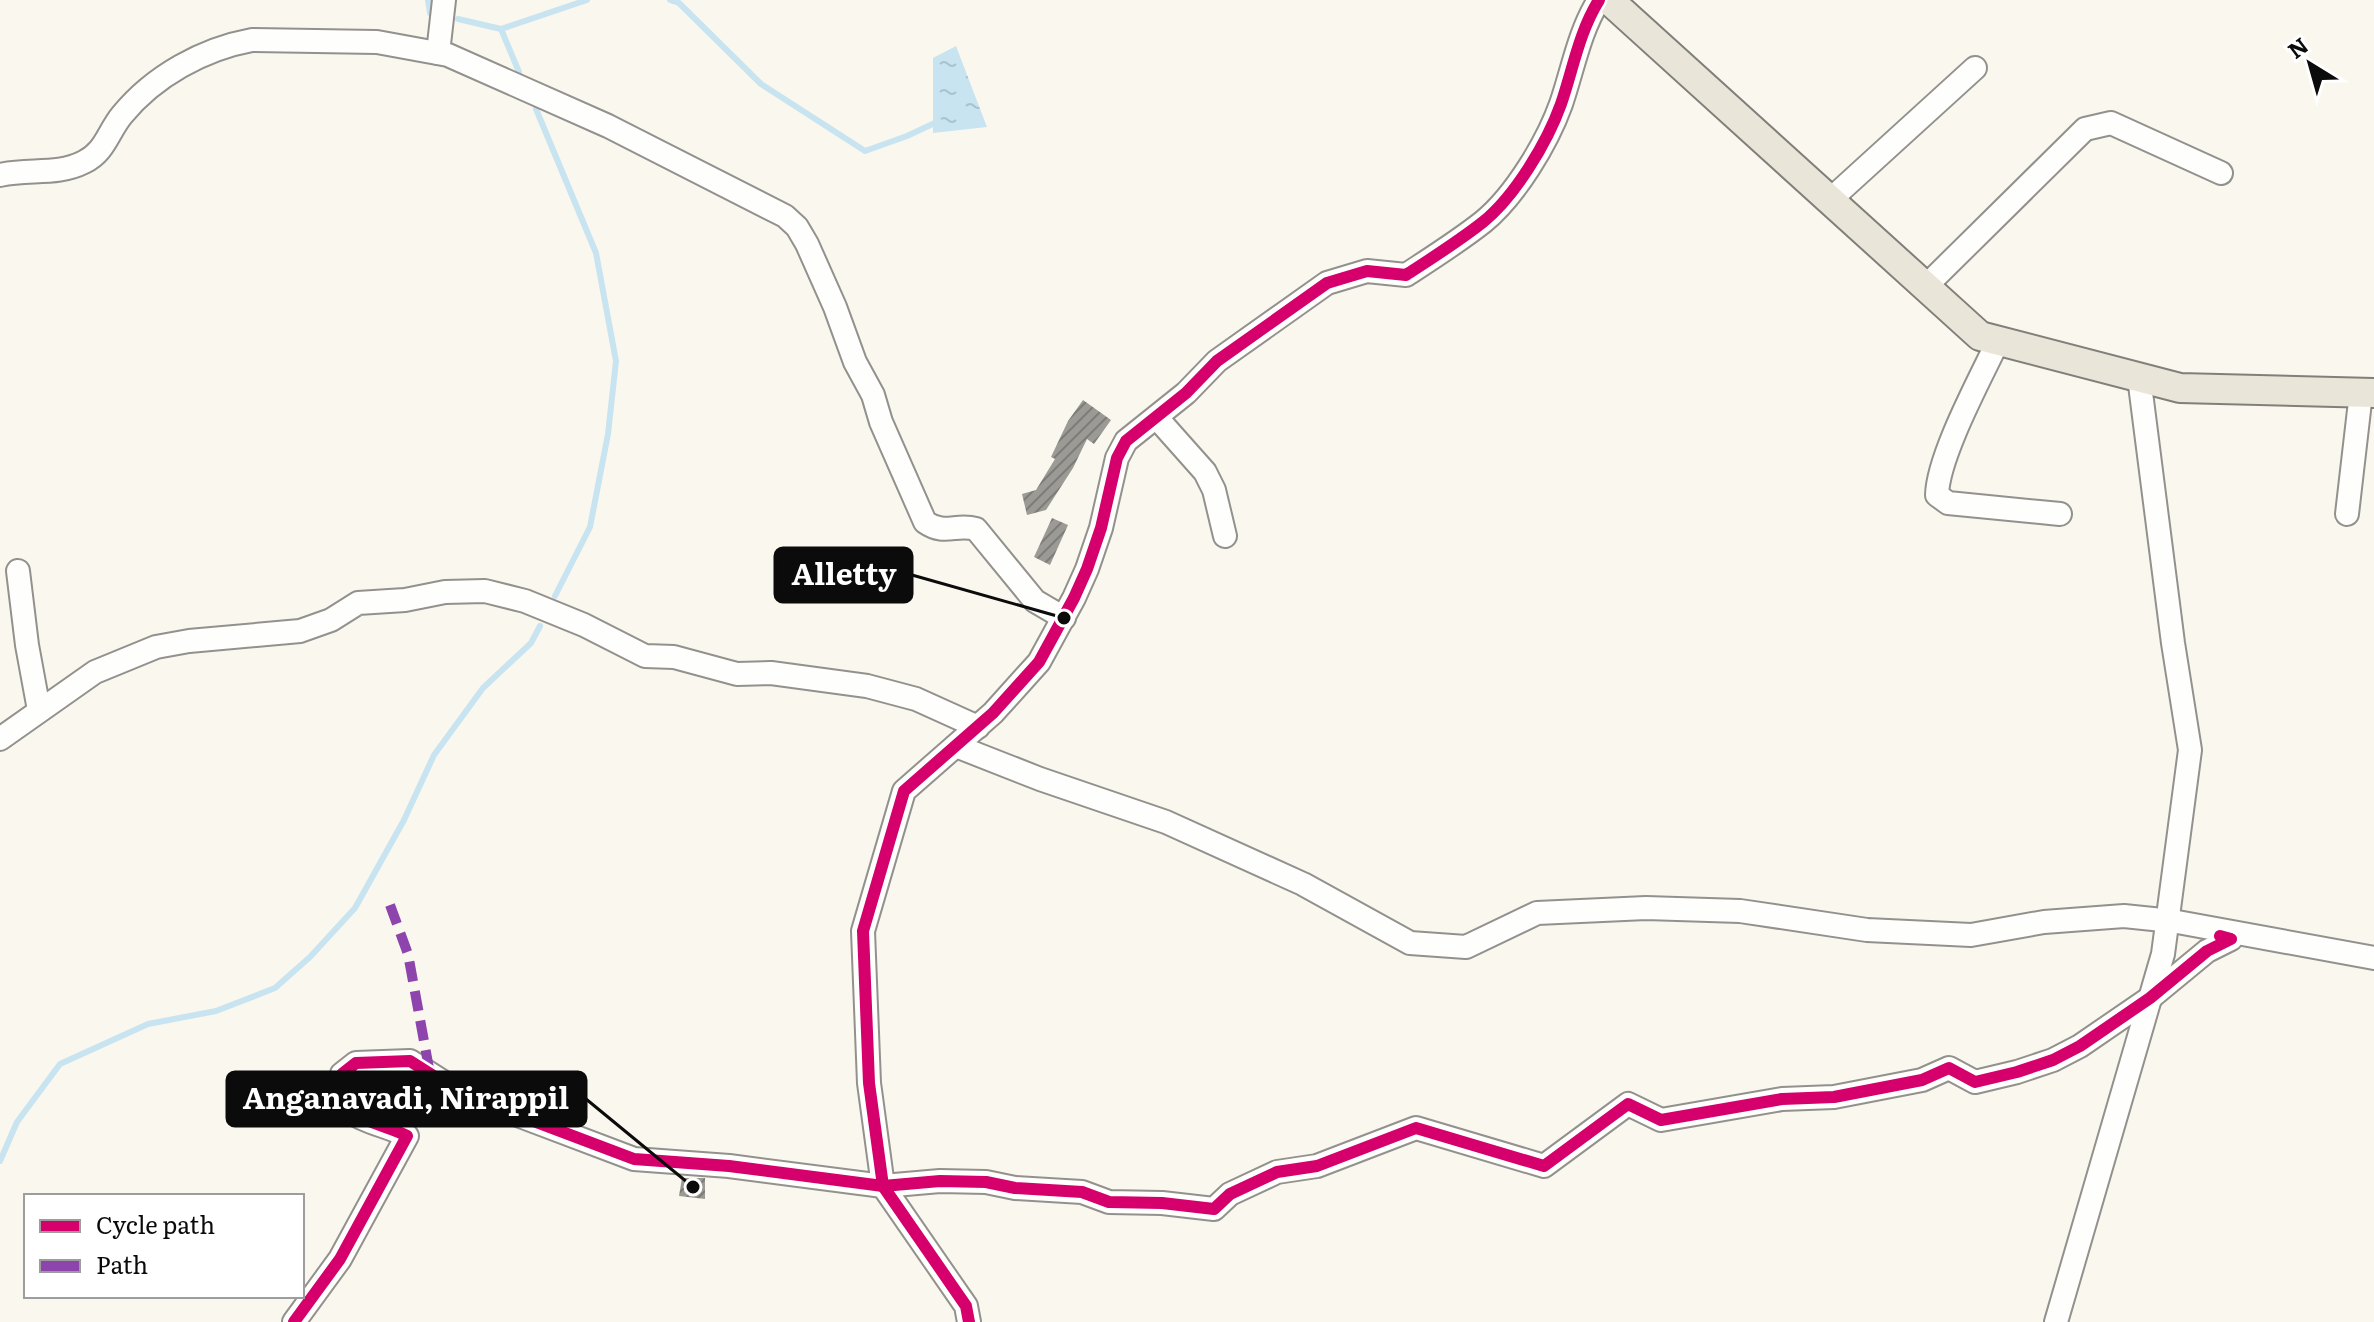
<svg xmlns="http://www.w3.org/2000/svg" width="2374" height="1322" font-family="Literata,serif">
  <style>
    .water { fill: url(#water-ripples) }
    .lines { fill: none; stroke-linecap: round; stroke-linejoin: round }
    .stream { stroke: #c8e4f1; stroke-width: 6 }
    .building { fill: url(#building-hatch) }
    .minor-casing { stroke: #93918d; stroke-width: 26 }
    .major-casing { stroke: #807f7a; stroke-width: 32 }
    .minor { stroke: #fefefc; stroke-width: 22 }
    .major { stroke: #eae5d9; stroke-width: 28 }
    .quiet { stroke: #8e44ad; stroke-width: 10; stroke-dasharray: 20 10; stroke-linecap: butt }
    .cycleway-casing { stroke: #fff; stroke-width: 17 }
    .cycleway { stroke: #d6006c; stroke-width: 12 }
    .leader { fill: none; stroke: #0b0b0b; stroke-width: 3 }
    .callout-dot { fill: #0b0b0b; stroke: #fff; stroke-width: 3 }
    .callout { fill: #0b0b0b; stroke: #0b0b0b; stroke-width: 3 }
    .callout-label { font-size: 30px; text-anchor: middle; font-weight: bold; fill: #fff }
  </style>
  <defs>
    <pattern id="water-ripples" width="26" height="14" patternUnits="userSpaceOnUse" patternTransform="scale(2)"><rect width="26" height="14" fill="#c8e4f1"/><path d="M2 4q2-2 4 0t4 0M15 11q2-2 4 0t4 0" fill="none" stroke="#aac2cd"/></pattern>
    <pattern id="building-hatch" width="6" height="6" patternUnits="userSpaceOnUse" patternTransform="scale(2)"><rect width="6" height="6" fill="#9c9a95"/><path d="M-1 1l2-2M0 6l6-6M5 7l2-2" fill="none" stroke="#7d7c78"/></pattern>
  </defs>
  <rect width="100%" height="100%" fill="#faf7ee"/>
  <polygon class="water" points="956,46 987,127 933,133 933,58"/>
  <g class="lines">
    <g class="stream">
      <polyline points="428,0 430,13"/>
      <polyline points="670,0 679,3 761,84 865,151 907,136 939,121"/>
      <polyline points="458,19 501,29 587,0"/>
      <polyline points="501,29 519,72"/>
      <polyline points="536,109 596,253 616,361 608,434 590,527 555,596"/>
      <polyline points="0,1161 17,1122 60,1064 148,1024 216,1011 275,988 310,957 355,908 404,820 434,755 483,688 531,643 540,626"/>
    </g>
  </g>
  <g class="building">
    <polygon points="1083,400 1111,420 1094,444 1087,439 1073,468 1046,510 1027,515 1022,494 1036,490 1055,459 1051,457 1068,421"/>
    <polygon points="1052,518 1068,525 1050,565 1034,557"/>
    <polygon points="682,1178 705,1178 705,1199 679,1196"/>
  </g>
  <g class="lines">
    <g class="minor-casing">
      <g id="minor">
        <polyline points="438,53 444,0"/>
        <path d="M0,175C28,168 57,176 84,162C105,152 108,132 122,115C154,76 203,49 252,40L377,42L448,55L608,126L785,216L797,227L807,244L835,307L855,362L873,395L881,422L925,522C945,536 956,523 976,529L1035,601L1064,618"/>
        <polyline points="1830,200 1975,68"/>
        <polyline points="1925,287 2085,129 2111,123 2221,173"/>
        <path d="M1998,341C1980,379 1938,456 1937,495L1948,503L2060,514"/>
        <polyline points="1157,418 1205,472 1214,490 1225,536"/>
        <polyline points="2347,514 2361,393"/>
        <polyline points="18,571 27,645 39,710"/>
        <polyline points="0,739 95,672 156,647 189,641 300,631 331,620 358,603 405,600 445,592 485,591 525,601 584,625 645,656 674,657 737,674 771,673 867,686 916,699 978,727"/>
        <polyline points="956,746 1040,779 1166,822 1303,884 1410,943 1466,947 1537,913 1646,908 1740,911 1867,930 1971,935 2044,922 2124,916 2172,921 2374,958"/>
        <path d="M294,1322L340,1259L407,1136C392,1127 354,1120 347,1107C342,1099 343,1084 342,1074L356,1063L410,1061L462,1094L634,1159L729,1166L883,1186L940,1181L986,1182L1015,1188L1082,1192L1109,1202L1162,1203L1214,1209L1230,1194L1277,1172L1317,1166L1416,1128L1544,1166L1628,1104L1661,1120L1782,1099L1834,1097L1922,1080L1949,1068L1975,1082L2017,1072L2053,1060L2080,1046L2150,998L2207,951L2231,939L2220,936"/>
        <path d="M969,1322L966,1306L883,1186L869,1083L863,931L904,791L993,713L1039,662L1074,598L1087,569L1101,528L1117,458L1126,441L1186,393L1217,361L1327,283L1367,271L1406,275C1432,258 1459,241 1483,222C1515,196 1547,143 1561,104C1573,69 1579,32 1599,0"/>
        <polyline points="2056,1322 2163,954 2190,750 2173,643 2139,377"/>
      </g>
    </g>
    <g class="major-casing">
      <polyline id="major" points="1609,0 1980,336 2180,388 2374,393"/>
    </g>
    <use href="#minor" class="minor"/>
    <use href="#major" class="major"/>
    <polyline class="quiet" points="390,905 408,954 430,1074"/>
    <g class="cycleway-casing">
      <g id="cycleway">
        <path d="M294,1322L340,1259L407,1136C392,1127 354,1120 347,1107C342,1099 343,1084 342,1074L356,1063L410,1061L462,1094L634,1159L729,1166L883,1186L940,1181L986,1182L1015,1188L1082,1192L1109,1202L1162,1203L1214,1209L1230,1194L1277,1172L1317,1166L1416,1128L1544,1166L1628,1104L1661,1120L1782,1099L1834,1097L1922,1080L1949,1068L1975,1082L2017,1072L2053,1060L2080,1046L2150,998L2207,951L2231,939L2220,936"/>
        <path d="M969,1322L966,1306L883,1186L869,1083L863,931L904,791L993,713L1039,662L1074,598L1087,569L1101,528L1117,458L1126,441L1186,393L1217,361L1327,283L1367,271L1406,275C1432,258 1459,241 1483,222C1515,196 1547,143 1561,104C1573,69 1579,32 1599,0"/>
      </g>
    </g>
    <use href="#cycleway" class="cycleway"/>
  </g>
  <path class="leader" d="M1064 618L912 575M693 1187L586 1099"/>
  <g class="callout-dot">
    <circle cx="1064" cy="618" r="8"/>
    <circle cx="693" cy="1187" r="8"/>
  </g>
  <g class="callout">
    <rect x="775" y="548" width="137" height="54" rx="8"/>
    <rect x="227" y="1072" width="359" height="54" rx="8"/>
  </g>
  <g class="callout-label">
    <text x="844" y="585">Alletty</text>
    <text x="406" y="1109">Anganavadi, Nirappil</text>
  </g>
  <rect x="24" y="1194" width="280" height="104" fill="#ffffff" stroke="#9d9d9d" stroke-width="2"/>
  <rect x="40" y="1220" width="40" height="12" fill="#d6006c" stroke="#9d9d9d" stroke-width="2"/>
  <text x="96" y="1234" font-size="24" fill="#0b0b0b">Cycle path</text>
  <rect x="40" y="1260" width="40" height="12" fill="#8e44ad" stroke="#9d9d9d" stroke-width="2"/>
  <text x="96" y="1274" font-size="24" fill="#0b0b0b">Path</text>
  <g transform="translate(2310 64) rotate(323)" stroke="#ffffff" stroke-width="6" paint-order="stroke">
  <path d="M0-6L14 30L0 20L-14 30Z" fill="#0b0b0b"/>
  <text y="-12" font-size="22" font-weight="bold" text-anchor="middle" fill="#0b0b0b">N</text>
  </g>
</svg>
